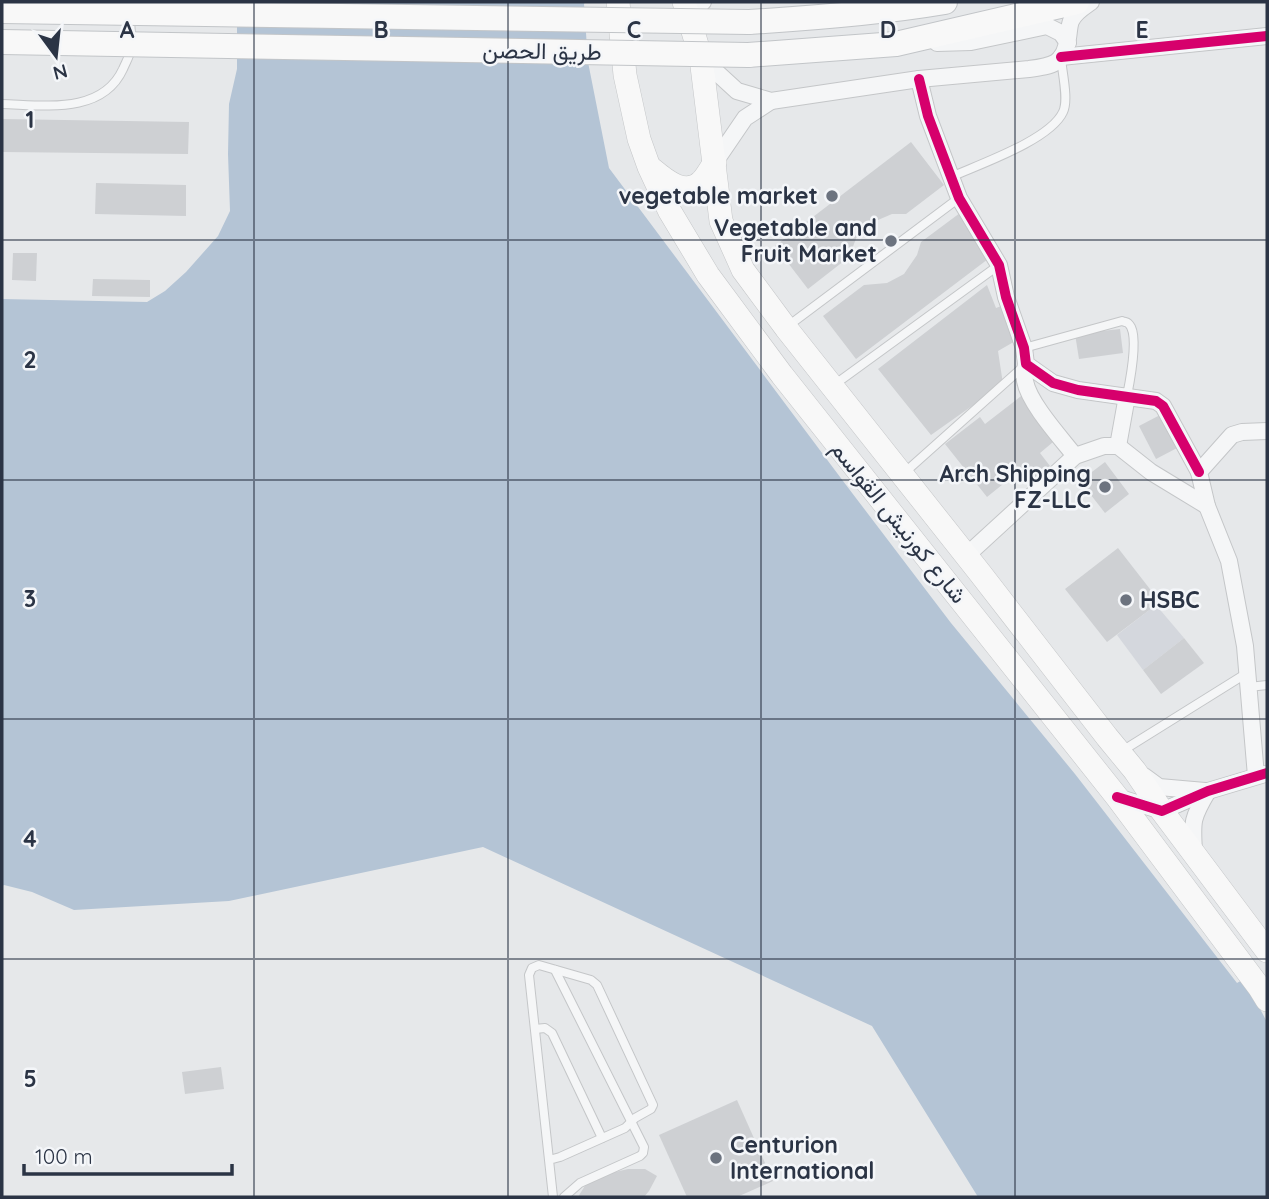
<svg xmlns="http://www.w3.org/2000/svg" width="1269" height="1199" font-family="Quicksand,Vazirmatn,sans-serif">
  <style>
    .built { fill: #d4d7dd }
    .water { fill: #b4c4d5 }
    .building { fill: #ced0d3 }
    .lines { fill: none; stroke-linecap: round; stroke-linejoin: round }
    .service-casing { stroke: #c4c6c8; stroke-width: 10 }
    .minor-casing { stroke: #c4c6c8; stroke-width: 18 }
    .secondary-casing { stroke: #c4c6c8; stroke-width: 24 }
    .primary-casing { stroke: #c2c5c8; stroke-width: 26 }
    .service { stroke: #f5f6f7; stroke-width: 8 }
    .minor { stroke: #f5f6f7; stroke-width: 16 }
    .secondary { stroke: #f8f8f8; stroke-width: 23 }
    .primary { stroke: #f8f8f8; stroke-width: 24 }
    .primary-bridge-casing { stroke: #c2c5c8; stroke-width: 26; stroke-linecap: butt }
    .primary-bridge { stroke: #f8f8f8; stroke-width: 24 }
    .cycleway-casing { stroke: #f4f6f9; stroke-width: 15 }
    .cycleway { stroke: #d6006c; stroke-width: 10 }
    .grid { fill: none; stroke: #2b3445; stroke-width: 2; stroke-opacity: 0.55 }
    .poi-dot { fill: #6c737f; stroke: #f4f6f9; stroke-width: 2.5 }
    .labels { text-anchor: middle; stroke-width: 5; stroke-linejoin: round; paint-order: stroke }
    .street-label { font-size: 23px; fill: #2b3445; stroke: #f4f6f9 }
    .poi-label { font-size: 23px; font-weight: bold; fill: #2b3445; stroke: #f4f6f9; text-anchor: end }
    .grid-label { font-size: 23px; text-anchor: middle; font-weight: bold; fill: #2b3445; stroke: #f4f6f9; stroke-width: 5; stroke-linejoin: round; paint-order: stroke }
  </style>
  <rect width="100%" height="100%" fill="#e6e8ea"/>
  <polygon class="built" points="1156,605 1184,638 1143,670 1117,635"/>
  <polygon class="water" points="237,2 585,2 584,4 588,62 609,168 843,481 951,623 1075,774 1237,983 1244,979 1267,1022 1267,1197 978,1197 872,1026 483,847 229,901 74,910 32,892 4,885 2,886 2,299 147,302 165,291 186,272 218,236 230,211 228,154 229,104 237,69"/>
  <g class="building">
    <polygon points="2,119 189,122 188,154 2,152"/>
    <polygon points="911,142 944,185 906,214 892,214 871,223 857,236 849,257 808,289 775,246"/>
    <polygon points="96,183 186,185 186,216 95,214"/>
    <polygon points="960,213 992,256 856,359 823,316 864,285 887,283 904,274 917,255 921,242"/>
    <polygon points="13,253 37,253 36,281 12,280"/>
    <polygon points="93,279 150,280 150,297 92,296"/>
    <polygon points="987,285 996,308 1004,305 1019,339 998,351 1003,384 931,435 878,369"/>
    <polygon points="1120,329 1123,353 1079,359 1075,334"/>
    <polygon points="1025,393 1059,437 1040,453 1050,466 1027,484 1018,472 987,497 945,444 980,417 985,424"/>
    <polygon points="1162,414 1179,447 1156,459 1139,426"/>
    <polygon points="1105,462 1129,494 1105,513 1080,481"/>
    <polygon points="1118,548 1160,602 1107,642 1065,589"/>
    <polygon points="1184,638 1204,663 1161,694 1143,670"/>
    <polygon points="221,1067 224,1089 185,1094 182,1072"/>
    <polygon points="737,1100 773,1181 737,1197 687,1197 659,1135"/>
    <polygon points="628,1169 645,1169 657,1176 649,1191 644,1197 578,1197 586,1184 611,1173"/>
  </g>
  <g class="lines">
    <g class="service-casing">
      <g id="service">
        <path d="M2,104C43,105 102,115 123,69C126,62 130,55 131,49C132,38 130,27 130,16"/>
        <path d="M951,177C980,164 1050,140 1063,112C1069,100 1062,72 1061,58"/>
        <polyline points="788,326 959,198"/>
        <path d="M1024,348L1122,321C1128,323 1128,322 1131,327C1138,341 1130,381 1127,396"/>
        <polyline points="834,385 999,265"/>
        <polyline points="903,474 1024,366"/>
        <polyline points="1249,687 1267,685"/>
        <polyline points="1122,751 1247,673"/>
        <polyline points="555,970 644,1147 643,1153 640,1156 580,1183 564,1197"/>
        <polyline points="535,1029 545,1028 552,1033 602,1138"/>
        <polyline points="549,1160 560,1157 625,1128 635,1118 651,1109 653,1105 597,985 591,980 539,965 532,968 529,975 553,1197"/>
      </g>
    </g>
    <g class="minor-casing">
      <g id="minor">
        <polyline points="688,12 703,2"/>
        <polyline points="937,43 971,42 1047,26 1061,33 1068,43"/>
        <polyline points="1061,57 1267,36"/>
        <path d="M701,58L737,91L771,101L919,79L1029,69C1053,66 1064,64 1068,38C1069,33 1069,26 1071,21C1075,12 1084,7 1091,2"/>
        <polyline points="919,79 928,116 959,198 999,265 1006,297 1024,348 1026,364 1053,383 1078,390 1156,401 1163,406 1199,472"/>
        <polyline points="715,162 745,118 771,101"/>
        <path d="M1026,364C1025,370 1024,375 1025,381C1029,403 1060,437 1075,456"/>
        <polyline points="1118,446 1127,396"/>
        <polyline points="966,556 1075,456 1104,446 1118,446 1151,472 1207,506"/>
        <polyline points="1144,776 1159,787 1205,791"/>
        <polyline points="1256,776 1245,646 1229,561 1207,506 1199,472 1232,435 1242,432 1267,431"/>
        <polyline points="1117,797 1162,811 1208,791 1265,774"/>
        <path d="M1194,851C1192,821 1192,818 1208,791"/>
      </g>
    </g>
    <g class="secondary-casing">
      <g id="secondary">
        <polyline points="618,2 625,75 639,139 649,167 669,210 708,275 782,375 1117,797 1259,987 1267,1000"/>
        <polyline points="684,2 701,58 721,221 743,270 786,328 980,573 1107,737 1135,771 1162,811 1267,951"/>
        <path d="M652,169C665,180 686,198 702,181C707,176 711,168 715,162"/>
      </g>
    </g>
    <g class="primary-casing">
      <g id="primary">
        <path d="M749,22C815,18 880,13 945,2"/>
        <polyline points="748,55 896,44 1077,2"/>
      </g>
    </g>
    <use href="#service" class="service"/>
    <use href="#minor" class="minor"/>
    <use href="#secondary" class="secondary"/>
    <use href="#primary" class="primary"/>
    <g class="primary-bridge-casing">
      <g id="primary-bridge">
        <polyline points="2,11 749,22"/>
        <polyline points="2,42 748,55"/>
      </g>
    </g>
    <use href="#primary-bridge" class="primary-bridge"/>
    <g class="cycleway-casing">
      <g id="cycleway">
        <polyline points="1061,57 1267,36"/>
        <polyline points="919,79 928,116 959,198 999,265 1006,297 1024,348 1026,364 1053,383 1078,390 1156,401 1163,406 1199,472"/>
        <polyline points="1117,797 1162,811 1208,791 1267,773"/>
      </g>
    </g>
    <use href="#cycleway" class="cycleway"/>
  </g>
  <path class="grid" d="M254,2V1197M508,2V1197M761,2V1197M1015,2V1197M2,240H1267M2,480H1267M2,719H1267M2,959H1267"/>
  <g class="poi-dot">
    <circle cx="832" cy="196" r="7"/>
    <circle cx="891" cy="241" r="7"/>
    <circle cx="1105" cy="487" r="7"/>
    <circle cx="1126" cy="600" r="7"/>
    <circle cx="716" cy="1158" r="7"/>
  </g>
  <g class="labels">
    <g class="street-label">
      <text transform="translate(542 51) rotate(1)" y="8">طريق الحصن</text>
      <text transform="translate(899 522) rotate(51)" y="8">شارع كورنيش القواسم</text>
    </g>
    <g class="poi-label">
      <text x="818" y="204">vegetable market</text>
      <text x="877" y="236">Vegetable and<tspan x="877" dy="26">Fruit Market</tspan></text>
      <text x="1091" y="482">Arch Shipping<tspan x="1091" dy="26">FZ-LLC</tspan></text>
      <text x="1140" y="608" text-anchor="start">HSBC</text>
      <text x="730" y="1153" text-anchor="start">Centurion<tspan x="730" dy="26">International</tspan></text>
    </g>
  </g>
  <g class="grid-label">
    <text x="127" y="38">A</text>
    <text x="381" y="38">B</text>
    <text x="634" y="38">C</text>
    <text x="888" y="38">D</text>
    <text x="1142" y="38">E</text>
    <text x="30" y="128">1</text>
    <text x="30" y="368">2</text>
    <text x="30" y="607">3</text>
    <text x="30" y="847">4</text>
    <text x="30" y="1087">5</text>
  </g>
  <rect width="1269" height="1199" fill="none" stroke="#2b3445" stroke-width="7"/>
  <g transform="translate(56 56) rotate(165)" stroke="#f4f6f9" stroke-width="5" paint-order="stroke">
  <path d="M0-5L12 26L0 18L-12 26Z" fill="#2b3445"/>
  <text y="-10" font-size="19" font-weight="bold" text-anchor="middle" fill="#2b3445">N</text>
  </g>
  <path d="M24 1164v10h208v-10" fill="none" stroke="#2b3445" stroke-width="3.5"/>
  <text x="35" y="1164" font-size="21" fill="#2b3445" stroke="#f4f6f9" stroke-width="5" paint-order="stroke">100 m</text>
</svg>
